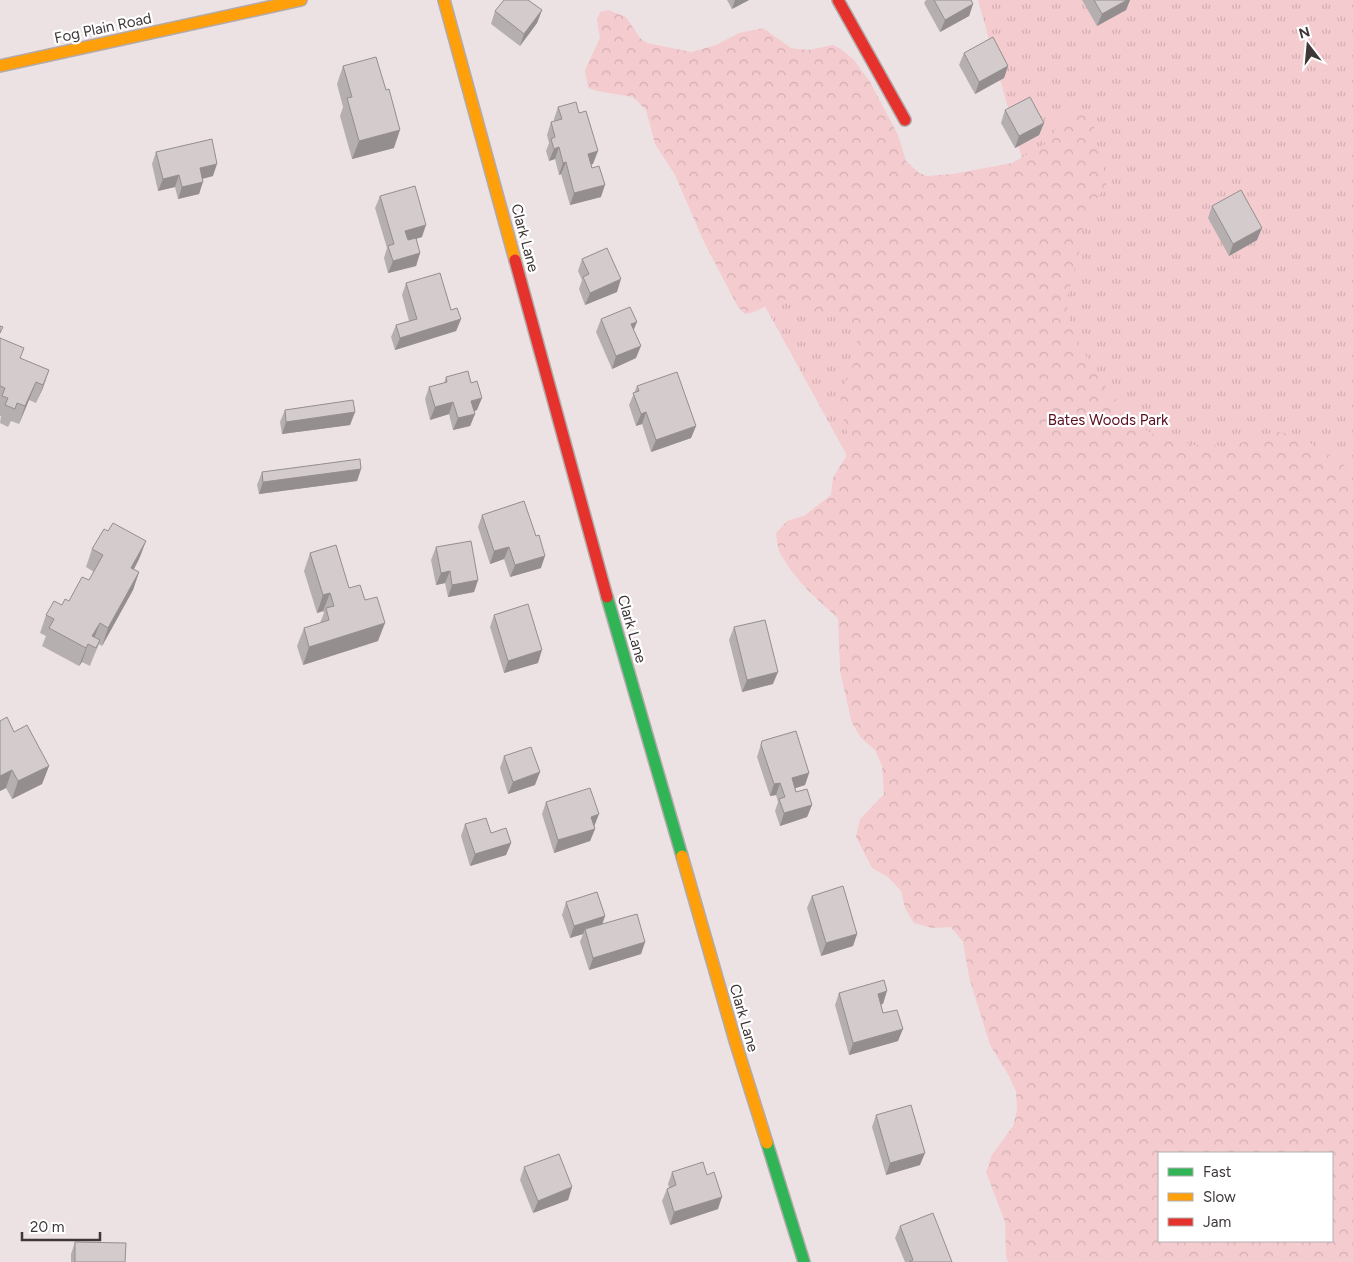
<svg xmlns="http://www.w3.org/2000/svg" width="1353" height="1262" font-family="Figtree,sans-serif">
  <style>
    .grass { fill: url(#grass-tufts) }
    .forest { fill: url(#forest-crowns); fill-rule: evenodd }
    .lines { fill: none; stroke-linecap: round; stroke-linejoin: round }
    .fast-casing { stroke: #b2aaab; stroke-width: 14 }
    .slow-casing { stroke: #b2aaab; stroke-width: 14 }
    .jam-casing { stroke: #b2aaab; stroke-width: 14 }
    .fast { stroke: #30b455; stroke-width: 11 }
    .slow { stroke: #ff9f0a; stroke-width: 11 }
    .jam { stroke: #e5322d; stroke-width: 11 }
    .wall { fill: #b5afaf }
    .shaded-wall { fill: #948e8f }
    .building { fill: #d3cbcc; stroke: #948e8f }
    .labels { text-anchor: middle; stroke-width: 4.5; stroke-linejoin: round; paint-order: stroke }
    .street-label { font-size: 15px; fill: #3e3637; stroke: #fff }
    .park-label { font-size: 15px; fill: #5b0d1f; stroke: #fff }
  </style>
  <defs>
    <pattern id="grass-tufts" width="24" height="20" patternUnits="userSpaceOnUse" patternTransform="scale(1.25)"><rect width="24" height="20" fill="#f4cbcf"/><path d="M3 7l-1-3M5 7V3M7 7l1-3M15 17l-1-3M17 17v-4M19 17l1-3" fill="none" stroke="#d2afb2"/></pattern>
    <pattern id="forest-crowns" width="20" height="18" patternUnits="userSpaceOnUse" patternTransform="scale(1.25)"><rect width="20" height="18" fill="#f4cbcf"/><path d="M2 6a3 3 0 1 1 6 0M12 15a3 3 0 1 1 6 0" fill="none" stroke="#d2afb2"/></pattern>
  </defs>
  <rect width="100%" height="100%" fill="#ede2e3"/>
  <polygon class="grass" points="978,0 1353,0 1353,1262 1332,1241 1332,1153 1230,1153 750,279 1030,187"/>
  <path class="forest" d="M608,10L626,17L640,38L647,43L691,52L716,45L739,33L763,28L791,48L808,50L833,45L841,49L854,60L870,82L898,135L906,161L919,173L927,176L953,174L1012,163L1044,145L1066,117L1083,115L1090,119L1094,127L1098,153L1107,178L1106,186L1090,208L1083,225L1079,252L1068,295L1067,313L1072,329L1093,369L1113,397L1146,430L1160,438L1195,445L1230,446L1279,432L1297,435L1342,463L1353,475V1262H1008L1006,1257L1005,1222L986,1172L992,1155L1013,1126L1017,1110L1016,1092L1009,1076L990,1045L969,977L963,942L951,927L932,928L914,923L905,908L901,891L888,877L872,868L856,837L860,819L884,794L882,766L875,750L861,738L852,723L840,671L838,618C816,599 794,579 780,553C777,547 777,539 776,533L787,521L804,516L831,495L833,478L851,448L842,413L840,395L854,363L858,336L856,327L850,321L841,318L813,315L784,299C770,302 760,312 745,314L738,307L704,242L675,175L655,144L646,110L633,97L597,91L588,88L585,70L600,38L597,20L600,12ZM1159,1153H1332V1241H1159Z"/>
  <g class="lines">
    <g class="fast-casing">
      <g id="fast">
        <polyline points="607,597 682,856"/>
        <polyline points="767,1143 804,1262"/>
      </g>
    </g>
    <g class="slow-casing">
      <g id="slow">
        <polyline points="444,0 515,260"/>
        <polyline points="0,66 301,0"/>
        <polyline points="682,856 736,1044 767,1143"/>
      </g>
    </g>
    <g class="jam-casing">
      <g id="jam">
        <polyline points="838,0 905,120"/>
        <polyline points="515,260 607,597"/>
      </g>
    </g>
    <use href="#fast" class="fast"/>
    <use href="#slow" class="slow"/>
    <use href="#jam" class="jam"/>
  </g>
  <g class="wall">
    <polygon points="727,0 749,0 732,9"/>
    <polygon points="926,0 971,0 973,4 969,16 940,32 924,3"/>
    <polygon points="1082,0 1130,0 1126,10 1097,26"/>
    <polygon points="542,10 537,23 520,46 491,24 495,11"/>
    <polygon points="964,53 1008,66 1004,78 975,94 959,65"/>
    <polygon points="343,66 386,90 394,148 352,159 340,116 343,107 337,84"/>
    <polygon points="558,107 593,164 591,164 601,197 570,205 561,174 559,175 555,159 549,161 546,151 549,143 547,135 551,122 554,122 554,119"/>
    <polygon points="1005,110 1044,123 1039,135 1015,148 1001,123"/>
    <polygon points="156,152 213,176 203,179 199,194 178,199 175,187 158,191 152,164"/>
    <polygon points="380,196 422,237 416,239 420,253 416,266 388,273 384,258 387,248 375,208"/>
    <polygon points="1212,206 1257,240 1229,256 1208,218"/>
    <polygon points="582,259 617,292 585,305 579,289 582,280 578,271"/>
    <polygon points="406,283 451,310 461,319 456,331 395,350 391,337 396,325 409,321 402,295"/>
    <polygon points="601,319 636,358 612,369 596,332"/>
    <polygon points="0,338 20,358 49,370 36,403 29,400 19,424 11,421 8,427 0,423 1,416 0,416"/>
    <polygon points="446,377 477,410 474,411 475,414 470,426 453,430 449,414 430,420 425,399 429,387 444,383"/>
    <polygon points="637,386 696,426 691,438 651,452 642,424 636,426 629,405"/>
    <polygon points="285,410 355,412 350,425 282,434 280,422"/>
    <polygon points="361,469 357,481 259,494 257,485 262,472"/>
    <polygon points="482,515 541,568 510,577 504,559 490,564 478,527"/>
    <polygon points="108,531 146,541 139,559 134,569 139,572 133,590 102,646 99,644 93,658 90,666 82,662 79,666 42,646 46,636 40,633 46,615 69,601 89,580 94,572 86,567 92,549"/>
    <polygon points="436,547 478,580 474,592 448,597 445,583 436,585 431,560"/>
    <polygon points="310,553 349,588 378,641 303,665 297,646 304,628 320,623 324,613 323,611 317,613 304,571"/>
    <polygon points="494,615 538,663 504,673 490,627"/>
    <polygon points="734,627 773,684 742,692 729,640"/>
    <polygon points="0,721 14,732 49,766 42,784 12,799 6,788 0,791"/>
    <polygon points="762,741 809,773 805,785 795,788 796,792 812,805 807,817 780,826 775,811 778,802 776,795 770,796 757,757"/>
    <polygon points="504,756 535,785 508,794 500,768"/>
    <polygon points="546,802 594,827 595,829 590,841 554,853 542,814"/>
    <polygon points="465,824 491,833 511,843 506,855 470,866 461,836"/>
    <polygon points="812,896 857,934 853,946 821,956 807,908"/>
    <polygon points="566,902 605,916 602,924 645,942 641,954 589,970 580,942 583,934 570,938 562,915"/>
    <polygon points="839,993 883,1004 881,1004 883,1013 898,1041 849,1055 835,1005"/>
    <polygon points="876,1115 920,1165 886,1175 872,1127"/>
    <polygon points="524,1167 572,1187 568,1200 533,1213 520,1180"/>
    <polygon points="672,1172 718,1209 670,1225 662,1201 667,1189 669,1188 668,1184"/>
    <polygon points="900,1226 952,1262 905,1262 895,1238"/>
    <polygon points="75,1242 125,1262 71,1262 71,1254"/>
  </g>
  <g class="shaded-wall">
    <polygon points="735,0 749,0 732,9"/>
    <polygon points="1127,0 1130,0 1126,10 1097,26 1102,14"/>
    <polygon points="973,4 969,16 940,32 945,20"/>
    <polygon points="542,10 537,23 520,46 524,34"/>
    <polygon points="1008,66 1004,78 975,94 979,82"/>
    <polygon points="1044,123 1039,135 1015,148 1019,136"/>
    <polygon points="400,130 394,148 352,159 359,141"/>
    <polygon points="559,147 555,159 549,161 554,149"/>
    <polygon points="598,151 593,164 584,166 588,154"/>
    <polygon points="566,162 561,174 559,175 563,163"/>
    <polygon points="217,164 213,176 196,180 200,168"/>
    <polygon points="179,175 175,187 158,191 163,179"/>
    <polygon points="203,182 199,194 178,199 182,187"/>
    <polygon points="605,185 601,197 570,205 574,193"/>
    <polygon points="426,225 422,237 401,243 405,231"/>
    <polygon points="1262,228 1257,240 1229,256 1233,244"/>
    <polygon points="420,253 416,266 388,273 393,261"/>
    <polygon points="621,279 617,292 585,305 590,293"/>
    <polygon points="461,319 456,331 395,350 400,338"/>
    <polygon points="637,322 632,334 631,324"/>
    <polygon points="641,346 636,358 612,369 616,356"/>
    <polygon points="49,370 43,388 36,403 43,385"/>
    <polygon points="36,382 29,400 19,424 25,406"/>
    <polygon points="482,398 477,410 467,413 471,401"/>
    <polygon points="453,402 449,414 430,420 435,407"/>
    <polygon points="355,412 350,425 282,434 286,422"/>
    <polygon points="646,412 642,424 636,426 641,414"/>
    <polygon points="475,414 470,426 453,430 458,418"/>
    <polygon points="696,426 691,438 651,452 656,440"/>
    <polygon points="361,469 357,481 259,494 263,482"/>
    <polygon points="146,541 139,559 125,586 131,568"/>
    <polygon points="509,547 504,559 490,564 494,551"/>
    <polygon points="545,556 541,568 510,577 515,565"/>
    <polygon points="450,571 445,583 436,585 441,573"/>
    <polygon points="139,572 133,590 102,646 108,628"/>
    <polygon points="478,580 474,592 448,597 452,585"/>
    <polygon points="330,593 323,611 317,613 323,595"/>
    <polygon points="100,623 93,641 92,636"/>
    <polygon points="385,623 378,641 303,665 309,647"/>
    <polygon points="88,644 82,662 79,666 86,648"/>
    <polygon points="542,650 538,663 504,673 508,661"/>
    <polygon points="778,672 773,684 742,692 747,680"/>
    <polygon points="49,766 42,784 12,799 18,781"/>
    <polygon points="12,770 6,788 0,791 0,776"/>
    <polygon points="540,772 535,785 508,794 513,782"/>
    <polygon points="809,773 805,785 787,791 792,778"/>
    <polygon points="780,783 776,795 770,796 774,784"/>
    <polygon points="812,805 807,817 780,826 784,813"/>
    <polygon points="599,814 594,827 586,829 591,817"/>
    <polygon points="595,829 590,841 554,853 558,840"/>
    <polygon points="511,843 506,855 470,866 475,854"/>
    <polygon points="605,916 601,928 585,929 583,934 570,938 574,926"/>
    <polygon points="857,934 853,946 821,956 826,943"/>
    <polygon points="645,942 641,954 589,970 593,958"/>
    <polygon points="887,991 883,1004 874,1006 878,994"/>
    <polygon points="903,1029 898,1041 849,1055 853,1043"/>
    <polygon points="925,1153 920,1165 886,1175 890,1163"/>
    <polygon points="572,1187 568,1200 533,1213 538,1201"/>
    <polygon points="722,1197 718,1209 670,1225 674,1212"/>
  </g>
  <g class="building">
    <polygon points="504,0 528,0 542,10 524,34 495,11"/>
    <polygon points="934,0 971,0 973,4 945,20"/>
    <polygon points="1094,0 1127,0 1102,14"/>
    <polygon points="993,37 1008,66 979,82 964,53"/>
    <polygon points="376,57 386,90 389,89 400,130 359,141 347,98 352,97 343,66"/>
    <polygon points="1030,97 1044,123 1019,136 1005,110"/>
    <polygon points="576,102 579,113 586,111 598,151 588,154 592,168 599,166 605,185 574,193 566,162 563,163 559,147 554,149 551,139 555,137 551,122 562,119 558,107"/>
    <polygon points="212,139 217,164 200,168 203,182 182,187 179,175 163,179 156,152"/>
    <polygon points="415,186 426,225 405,231 408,240 416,238 420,253 393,261 388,246 394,244 380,196"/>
    <polygon points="1241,190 1262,228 1233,244 1212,206"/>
    <polygon points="607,248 621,279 590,293 583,277 589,274 582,259"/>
    <polygon points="440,273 451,310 457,308 461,319 400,338 396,325 417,319 406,283"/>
    <polygon points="630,307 637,322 631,324 641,346 616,356 601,319"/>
    <polygon points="0,326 3,327 0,333"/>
    <polygon points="0,338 24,348 20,358 49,370 43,385 36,382 25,406 17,403 15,409 5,405 8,398 2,396 5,388 0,386"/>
    <polygon points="468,371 471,383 477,381 482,398 471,401 475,414 458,418 453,402 435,407 429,387 447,382 446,377"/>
    <polygon points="677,372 696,426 656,440 646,412 641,414 633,393 639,391 637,386"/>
    <polygon points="353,400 355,412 286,422 285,410"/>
    <polygon points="360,459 361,469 263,482 262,472"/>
    <polygon points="524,501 536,536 539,535 545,556 515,565 509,547 494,551 482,515"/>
    <polygon points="113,523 146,541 131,568 139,572 108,628 100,623 92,636 100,640 96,648 88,644 86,648 49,628 54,619 46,615 54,601 62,605 65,599 69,601 82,577 89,580 103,555 92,549 104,529 108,531"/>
    <polygon points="471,541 478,580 452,585 450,571 441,573 436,547"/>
    <polygon points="336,545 349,588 360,585 365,600 377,597 385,623 309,647 304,628 329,620 326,608 334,606 330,593 323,595 310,553"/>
    <polygon points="528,604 542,650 508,661 494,615"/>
    <polygon points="765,620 778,672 747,680 734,627"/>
    <polygon points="7,717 14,732 27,725 49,766 18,781 12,770 0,776 0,721"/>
    <polygon points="796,731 809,773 792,778 796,792 807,789 812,805 784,813 779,799 785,797 780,783 774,784 761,745 762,741"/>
    <polygon points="531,747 540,772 513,782 504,756"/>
    <polygon points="590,788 599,814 591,817 595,829 558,840 546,802"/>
    <polygon points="486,818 491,833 506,828 511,843 475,854 465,824"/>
    <polygon points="843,886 857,934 826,943 812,896"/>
    <polygon points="597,892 605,916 574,926 566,902"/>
    <polygon points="637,914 645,942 593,958 585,929"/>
    <polygon points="884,980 887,991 878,994 883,1013 897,1010 903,1029 853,1043 839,993"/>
    <polygon points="911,1105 925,1153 890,1163 876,1115"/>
    <polygon points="559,1154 572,1187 538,1201 524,1167"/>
    <polygon points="703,1162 707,1175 714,1172 722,1197 674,1212 667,1189 676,1185 672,1172"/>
    <polygon points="933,1213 952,1262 909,1262 913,1260 900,1226"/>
    <polygon points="75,1242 126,1243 125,1262 75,1262"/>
  </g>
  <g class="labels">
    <g class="street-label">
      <text transform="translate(103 28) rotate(-12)" y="5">Fog Plain Road</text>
      <text transform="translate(525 238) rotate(75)" y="5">Clark Lane</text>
      <text transform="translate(632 629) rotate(74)" y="5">Clark Lane</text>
      <text transform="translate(744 1018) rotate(74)" y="5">Clark Lane</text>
    </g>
    <g class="park-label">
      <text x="1108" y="425">Bates Woods Park</text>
    </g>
  </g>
  <rect x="1158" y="1152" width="175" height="90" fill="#ffffff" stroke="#b2afaf"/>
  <rect x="1168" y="1168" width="25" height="8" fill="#30b455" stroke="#b2afaf"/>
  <text x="1203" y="1177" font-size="15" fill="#3e3637">Fast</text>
  <rect x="1168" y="1193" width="25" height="8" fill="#ff9f0a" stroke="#b2afaf"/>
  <text x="1203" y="1202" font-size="15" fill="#3e3637">Slow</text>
  <rect x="1168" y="1218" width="25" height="8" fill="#e5322d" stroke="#b2afaf"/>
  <text x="1203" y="1227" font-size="15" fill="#3e3637">Jam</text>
  <g transform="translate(1308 45) rotate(344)" stroke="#ffffff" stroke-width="4" paint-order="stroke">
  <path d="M0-4L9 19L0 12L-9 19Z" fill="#3e3637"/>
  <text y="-8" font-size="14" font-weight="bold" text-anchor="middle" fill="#3e3637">N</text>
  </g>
  <path d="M22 1232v8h78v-8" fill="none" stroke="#3e3637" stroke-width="2.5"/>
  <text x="30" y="1232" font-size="15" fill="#3e3637" stroke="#ffffff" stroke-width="4" paint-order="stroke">20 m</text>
</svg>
